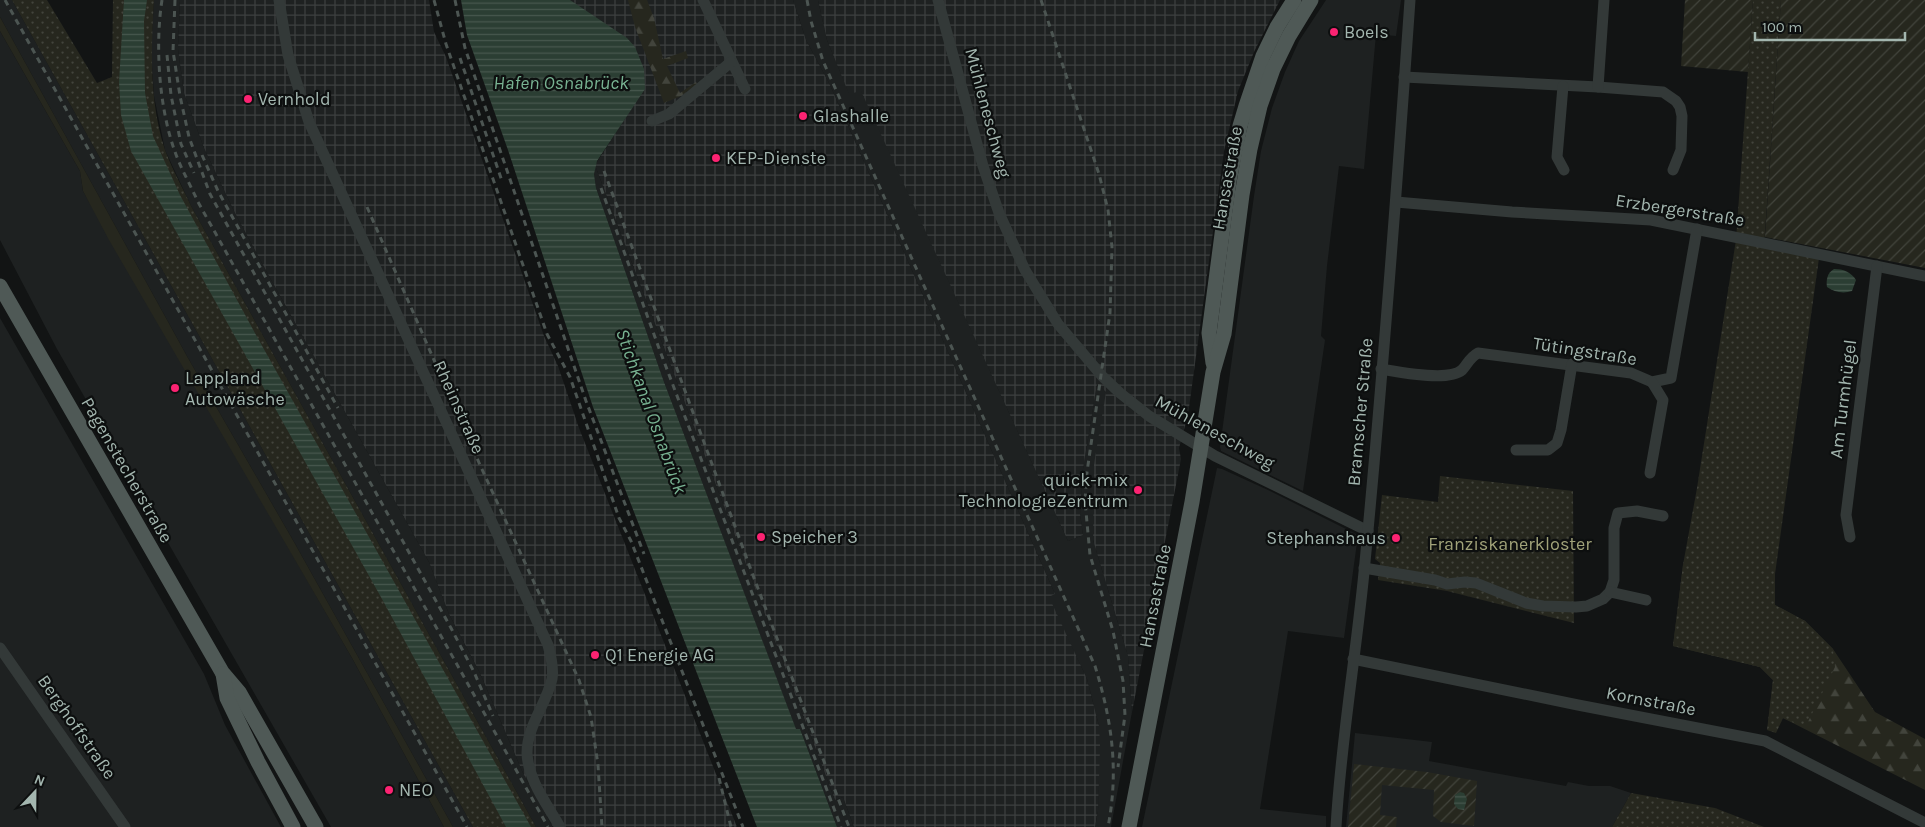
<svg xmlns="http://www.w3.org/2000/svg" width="1925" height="827" font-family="Karla,sans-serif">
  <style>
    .built { fill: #1e2121 }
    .industrial { fill: url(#industrial-grid) }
    .grass { fill: #26271e }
    .forest { fill: url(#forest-firs) }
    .park { fill: url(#park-dots) }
    .garden { fill: url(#garden-furrows) }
    .water { fill: url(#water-rules) }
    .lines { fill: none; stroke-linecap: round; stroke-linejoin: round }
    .minor { stroke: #333938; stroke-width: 11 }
    .major { stroke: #4f5956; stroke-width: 15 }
    .rail { stroke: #4c5552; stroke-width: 3; stroke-dasharray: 6 5; stroke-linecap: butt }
    .poi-dot { fill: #fb2372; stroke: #0d0f0f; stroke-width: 2 }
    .labels { text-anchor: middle; stroke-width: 4.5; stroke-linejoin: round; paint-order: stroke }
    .poi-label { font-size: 18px; fill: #a3b6af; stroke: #0d0f0f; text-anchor: start }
    .street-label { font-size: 18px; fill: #a3b6af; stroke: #0d0f0f }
    .park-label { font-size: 18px; fill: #a0a279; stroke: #0d0f0f }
    .water-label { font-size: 19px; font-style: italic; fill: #78b392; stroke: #0d0f0f }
  </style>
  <defs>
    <pattern id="industrial-grid" width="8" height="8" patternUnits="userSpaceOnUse" patternTransform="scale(1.25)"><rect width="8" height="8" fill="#1e2121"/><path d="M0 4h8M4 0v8" fill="none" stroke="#3c3f3f"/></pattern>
    <pattern id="forest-firs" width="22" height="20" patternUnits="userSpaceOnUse" patternTransform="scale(1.25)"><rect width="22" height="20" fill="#26271e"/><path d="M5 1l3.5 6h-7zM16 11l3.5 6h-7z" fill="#42443c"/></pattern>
    <pattern id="park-dots" width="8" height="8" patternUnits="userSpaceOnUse" patternTransform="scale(1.25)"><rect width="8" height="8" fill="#26271e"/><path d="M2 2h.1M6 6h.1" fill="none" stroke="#42443c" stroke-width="1.8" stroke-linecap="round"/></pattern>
    <pattern id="garden-furrows" width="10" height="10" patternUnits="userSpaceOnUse" patternTransform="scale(1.25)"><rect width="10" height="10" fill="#26271e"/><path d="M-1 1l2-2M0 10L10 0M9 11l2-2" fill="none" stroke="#42443c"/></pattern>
    <pattern id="water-rules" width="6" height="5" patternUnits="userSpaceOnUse" patternTransform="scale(1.25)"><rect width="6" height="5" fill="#2b3e33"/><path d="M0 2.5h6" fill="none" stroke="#47584e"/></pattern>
  </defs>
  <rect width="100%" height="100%" fill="#121414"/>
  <g class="built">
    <polygon points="0,0 12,0 473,827 453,827 294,542 188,358 0,17"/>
    <polygon points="154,0 180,0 178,49 184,93 204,148 235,213 269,276 429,562 449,614 480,673 523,773 553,827 536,827 191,206 165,150 154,96 151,51"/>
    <polygon points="793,0 818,0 827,40 849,93 861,90 1068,541 1083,535 1080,514 1082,475 1097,384 1106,392 1093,540 1128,656 1132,712 1111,827 1095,827 1098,811 1099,726 1087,679 1048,597 1055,594 830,85 806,40"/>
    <polygon points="1326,0 1401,0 1396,36 1376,34 1364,169 1339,166 1327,266 1321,336 1325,340 1303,491 1221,451 1220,447 1254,196 1261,151 1272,108 1285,72 1299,41"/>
    <polygon points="0,31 80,171 83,191 352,658 444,827 331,827 57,349 0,240"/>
    <polygon points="595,165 835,800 843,797 854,827 837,827 800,729 796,730 664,382 596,188 594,174"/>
    <polygon points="0,318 204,674 225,725 281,827 0,827"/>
    <polygon points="1217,468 1222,469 1268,490 1358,535 1344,638 1288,631 1260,809 1326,816 1326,827 1142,827"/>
    <polygon points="1355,733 1432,742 1429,761 1566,786 1568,782 1589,786 1610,786 1631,793 1612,827 1346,827"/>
  </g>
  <g class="industrial">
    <polygon points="180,0 429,0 434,32 446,57 544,336 558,366 579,428 737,827 553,827 523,773 480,673 449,614 429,562 269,276 235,213 204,148 184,93 178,49"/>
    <polygon points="570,0 793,0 806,40 830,85 1055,594 1049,597 1087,679 1099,726 1100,746 1098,811 1095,827 854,827 843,797 835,800 595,165 628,114"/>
    <polygon points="818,0 1280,0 1254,52 1238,91 1224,151 1188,415 1179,448 1181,459 1132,712 1128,656 1093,540 1094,464 1106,392 1097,384 1082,475 1080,514 1083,535 1068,541 861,91 849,94 827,40"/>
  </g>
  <polygon class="grass" points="0,17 188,358 294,542 453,827 444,827 352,658 109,240 83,191 80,171 0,31"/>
  <g class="forest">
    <polygon points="628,0 647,0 654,18 663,59 686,51 688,58 667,66 680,93 696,82 697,84 681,96 664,103 635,27"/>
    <polygon points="1683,565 1775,574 1775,605 1805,621 1833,649 1875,712 1925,739 1925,790 1783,718 1768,725 1773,680 1760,667 1673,646"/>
  </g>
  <g class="park">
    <path d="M12,0H47L97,83L112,77L113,0H154C151,50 149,101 165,150C172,169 183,188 191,206L536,827H473Z"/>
    <polygon points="1753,0 1781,0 1764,247 1819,258 1775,574 1775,605 1805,621 1833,649 1835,667 1805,728 1783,718 1776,733 1767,730 1773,680 1760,667 1673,646 1683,565 1697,488 1736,240"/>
    <polygon points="1440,476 1573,491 1574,623 1447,591 1378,580 1380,563 1375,559 1382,495 1438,502"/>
    <polygon points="1631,793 1715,808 1764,827 1612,827"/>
  </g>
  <g class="garden">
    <polygon points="1685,0 1753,0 1748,72 1681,66"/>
    <polygon points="1781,0 1925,0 1925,268 1765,237"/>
    <polygon points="1354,764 1427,772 1477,781 1474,826 1441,822 1433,816 1434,790 1382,785 1380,815 1397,817 1396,827 1348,827"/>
  </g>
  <g class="water">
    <polygon points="124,0 147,0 144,21 145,93 153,136 180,195 256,335 531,827 506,827 382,599 131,151 121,115 119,82"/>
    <polygon points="461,0 570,0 627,38 635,47 644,69 645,89 597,161 594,174 596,188 664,382 796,729 800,729 837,827 757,827 593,407 508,150 467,35"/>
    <path d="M1834,269C1843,269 1851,272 1856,280L1852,291C1843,294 1834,292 1827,287C1826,280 1827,273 1834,269Z"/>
    <polygon points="1460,792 1464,793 1467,799 1464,810 1458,809 1454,804 1455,795"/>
  </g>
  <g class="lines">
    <g class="minor">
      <path d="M279,0L288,55L309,122L548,645C551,656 554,668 552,679C546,705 527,726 527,753C528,780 547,804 560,827"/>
      <polyline points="703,0 745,89"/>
      <polyline points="938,0 983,166 999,213 1025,270 1058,324 1102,376 1120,393 1149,416 1215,456 1368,531"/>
      <polyline points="1404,77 1598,87 1663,92 1676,101 1680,107 1682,116 1681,150 1673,170"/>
      <polyline points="1563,86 1557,157 1564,170"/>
      <polyline points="1598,87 1604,0"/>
      <polyline points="652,121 669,114 731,62"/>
      <polyline points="1396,202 1512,212 1651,220 1925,276"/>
      <path d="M1381,369C1399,372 1448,382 1462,370C1468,364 1469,358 1478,353L1631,373L1652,382L1671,378L1697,229"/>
      <polyline points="1516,450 1548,450 1557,443 1561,430 1572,364"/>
      <polyline points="1650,473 1663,400 1652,382"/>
      <polyline points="1850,537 1846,515 1877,266"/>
      <polyline points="1364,568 1435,580 1447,584 1465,582 1476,583 1526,603 1543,606 1576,607 1587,606 1603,599 1610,592 1614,580 1614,528 1618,513 1637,511 1663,516"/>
      <polyline points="1610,592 1646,600"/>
      <polyline points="0,648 125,827"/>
      <polyline points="1353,659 1578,705 1765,741 1925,823"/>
      <path d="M1336,827C1341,738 1357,650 1365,562C1383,375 1397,187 1410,0"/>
    </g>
    <g class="major">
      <polyline points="0,286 222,672 239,692 316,827"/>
      <polyline points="1213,363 1209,333 1229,181 1240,126 1246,106 1263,56 1277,27 1294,0"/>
      <polyline points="223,674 227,698 258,762 293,827"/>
      <polyline points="1129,827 1192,502 1213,372 1224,334 1242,195 1250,149 1260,106 1273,69 1289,36 1311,0"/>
    </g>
    <g class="rail">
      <polyline points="5,0 467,827"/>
      <path d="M162,0C155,45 159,106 174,149C180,167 190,184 198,202L548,827"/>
      <polyline points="175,0 173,51 180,96 189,137 210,194 451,628 474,672 493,716"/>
      <polyline points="434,0 446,44 547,334 570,377 619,518 631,541 743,827"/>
      <polyline points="455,0 465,48 586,401 644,554"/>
      <path d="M807,0L811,21L823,61L1095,666C1112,721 1119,770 1108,827"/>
      <polyline points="1041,0 1099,174 1108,210 1112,247 1110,313 1087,472 1085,501 1090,555 1113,631 1123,681 1125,715 1118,767"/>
      <polyline points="167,55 171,95 181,144 194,173"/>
      <polyline points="460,58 502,181"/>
      <polyline points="202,155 218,191 338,408"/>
      <polyline points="604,171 754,578 849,827"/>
      <polyline points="601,188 660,351 841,827"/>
      <polyline points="367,207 480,465 579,680 591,717 598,765 602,827"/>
      <polyline points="719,778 731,827"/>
    </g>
  </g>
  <g class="poi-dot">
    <circle cx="1334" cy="32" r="5"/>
    <circle cx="248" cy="99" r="5"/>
    <circle cx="803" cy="116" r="5"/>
    <circle cx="716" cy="158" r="5"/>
    <circle cx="175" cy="388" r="5"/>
    <circle cx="1138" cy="490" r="5"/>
    <circle cx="761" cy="537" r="5"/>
    <circle cx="1396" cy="538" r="5"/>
    <circle cx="595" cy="655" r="5"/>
    <circle cx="389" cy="790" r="5"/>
  </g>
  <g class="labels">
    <g class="poi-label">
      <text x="1344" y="38">Boels</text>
      <text x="258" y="105">Vernhold</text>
      <text x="813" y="122">Glashalle</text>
      <text x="726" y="164">KEP-Dienste</text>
      <text x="185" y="384">Lappland<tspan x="185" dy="21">Autowäsche</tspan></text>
      <text x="1128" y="486" text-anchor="end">quick-mix<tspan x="1128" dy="21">TechnologieZentrum</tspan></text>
      <text x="771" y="543">Speicher 3</text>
      <text x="1386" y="544" text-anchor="end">Stephanshaus</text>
      <text x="605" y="661">Q1 Energie AG</text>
      <text x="399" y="796">NEO</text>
    </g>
    <g class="street-label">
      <text transform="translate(988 113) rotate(75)" y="6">Mühleneschweg</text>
      <text transform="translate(1227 178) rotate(-80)" y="6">Hansastraße</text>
      <text transform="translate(1680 210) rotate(9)" y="6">Erzbergerstraße</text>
      <text transform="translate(1585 351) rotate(9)" y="6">Tütingstraße</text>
      <text transform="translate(1843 399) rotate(-83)" y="6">Am Turmhügel</text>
      <text transform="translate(459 407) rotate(66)" y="6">Rheinstraße</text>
      <text transform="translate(1360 412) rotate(-85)" y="6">Bramscher Straße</text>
      <text transform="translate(1215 432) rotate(29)" y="6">Mühleneschweg</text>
      <text transform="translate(127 470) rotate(60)" y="6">Pagenstecherstraße</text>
      <text transform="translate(1155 596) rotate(-79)" y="6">Hansastraße</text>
      <text transform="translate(1651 701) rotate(11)" y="6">Kornstraße</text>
      <text transform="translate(77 727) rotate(55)" y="6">Berghoffstraße</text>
    </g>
    <g class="park-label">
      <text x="1510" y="550">Franziskanerkloster</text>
    </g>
    <g class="water-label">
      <text x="561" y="89">Hafen Osnabrück</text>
      <text transform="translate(652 411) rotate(70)" y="7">Stichkanal Osnabrück</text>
    </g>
  </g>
  <g transform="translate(35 792) rotate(22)" stroke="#0d0f0f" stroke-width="4" paint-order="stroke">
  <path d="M0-4L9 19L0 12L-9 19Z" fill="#a3b6af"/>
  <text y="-8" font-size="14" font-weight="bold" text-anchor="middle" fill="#a3b6af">N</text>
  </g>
  <path d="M1755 32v8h150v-8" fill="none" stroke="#a3b6af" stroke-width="2.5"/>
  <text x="1762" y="32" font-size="15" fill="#a3b6af" stroke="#0d0f0f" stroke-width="4" paint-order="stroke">100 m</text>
</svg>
